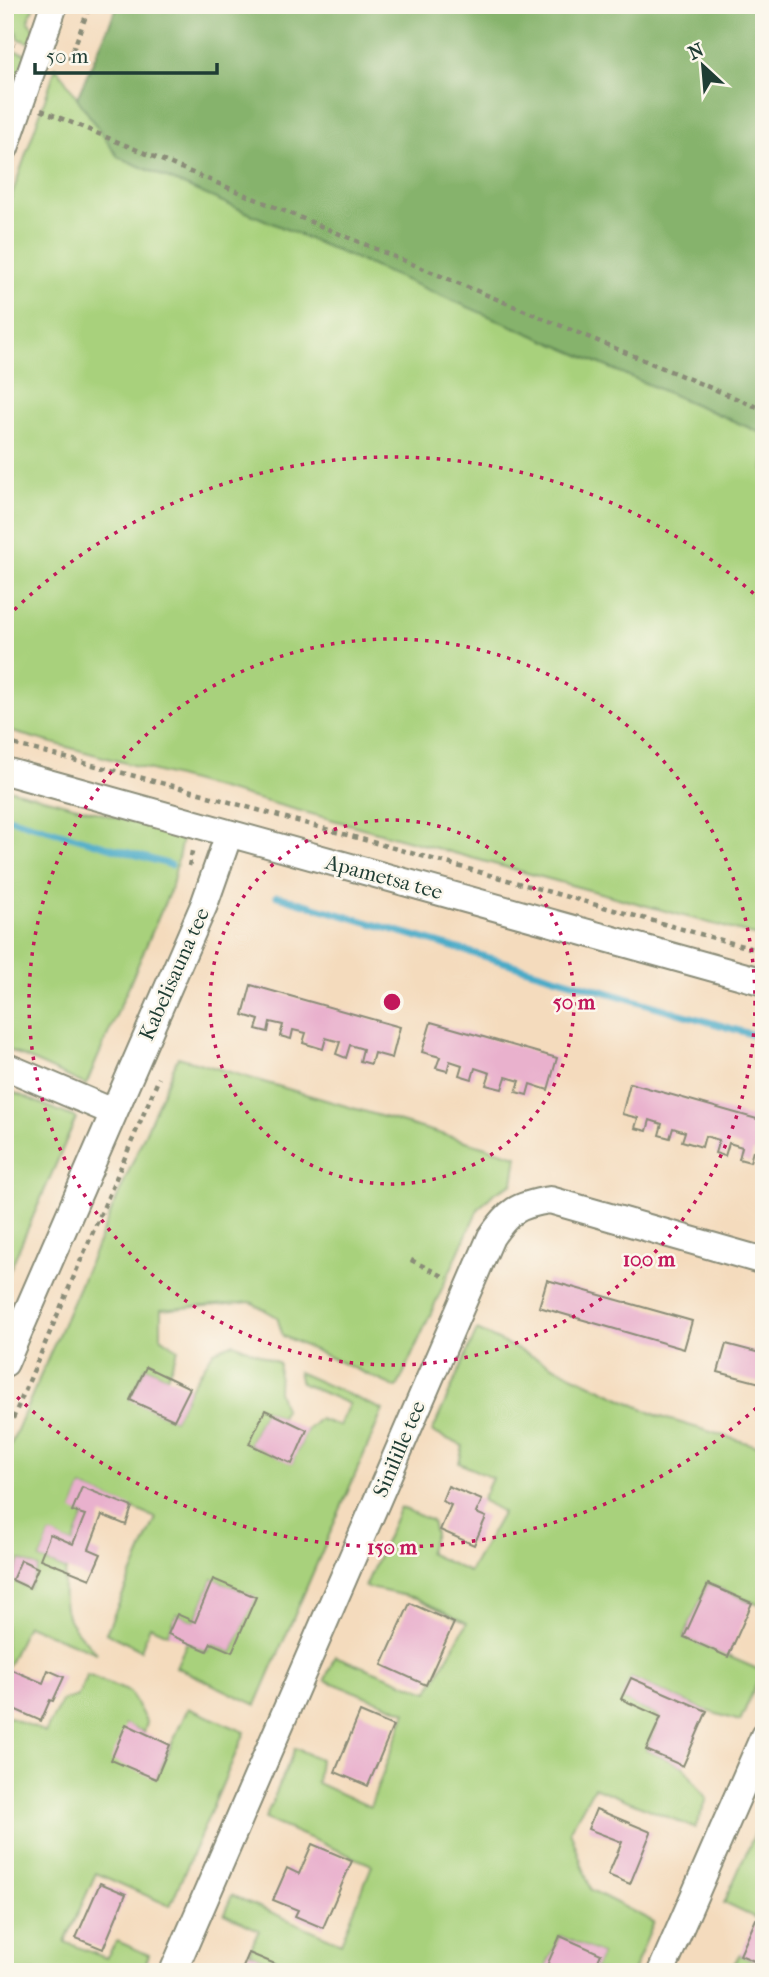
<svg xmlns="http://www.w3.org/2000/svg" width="769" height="1977" font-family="'IM FELL French Canon',serif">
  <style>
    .green { fill: #a8d17c; stroke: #648758; stroke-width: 2; fill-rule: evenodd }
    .forest { fill: #86b36c; stroke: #527850; stroke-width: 2 }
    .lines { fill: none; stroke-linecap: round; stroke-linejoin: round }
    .stream { stroke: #48aac7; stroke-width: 7 }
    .building { fill: #e9b1cd }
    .minor-casing { stroke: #8a8c78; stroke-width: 30 }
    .path { stroke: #8a8c78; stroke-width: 4.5; stroke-dasharray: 5 5; stroke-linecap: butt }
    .minor { stroke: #fff; stroke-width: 26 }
    .ring { fill: none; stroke: #c2185b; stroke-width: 3.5; stroke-dasharray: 3.5 7 }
    .labels { text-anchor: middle; stroke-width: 5; stroke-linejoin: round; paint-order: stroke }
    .street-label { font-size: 21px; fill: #1f3d34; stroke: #fbf7ec }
    .centre { fill: #c2185b; stroke: #fbf7ec; stroke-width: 3.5 }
    .ring-label { font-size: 21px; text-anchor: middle; font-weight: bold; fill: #c2185b; stroke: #fbf7ec; stroke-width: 5; stroke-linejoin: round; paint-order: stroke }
  </style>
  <rect width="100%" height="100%" fill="#fbf7ec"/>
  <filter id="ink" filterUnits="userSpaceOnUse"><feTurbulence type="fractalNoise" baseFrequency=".0143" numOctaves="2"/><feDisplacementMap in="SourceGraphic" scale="14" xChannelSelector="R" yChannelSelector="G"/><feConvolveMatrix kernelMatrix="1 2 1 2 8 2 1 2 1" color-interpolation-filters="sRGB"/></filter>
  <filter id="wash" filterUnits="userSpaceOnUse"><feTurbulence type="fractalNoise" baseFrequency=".00686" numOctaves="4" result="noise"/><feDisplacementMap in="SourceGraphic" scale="28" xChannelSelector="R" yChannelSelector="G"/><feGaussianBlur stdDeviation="1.57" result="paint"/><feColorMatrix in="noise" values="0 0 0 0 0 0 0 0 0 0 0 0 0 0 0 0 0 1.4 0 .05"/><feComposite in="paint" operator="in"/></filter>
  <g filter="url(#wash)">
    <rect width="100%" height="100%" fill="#f4dbbd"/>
    <g class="green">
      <polygon points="11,5 34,5 28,22 35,30 30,43 19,39 14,25"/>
      <polygon points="14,51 27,54 17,82 5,104 5,56"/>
      <polygon points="56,67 118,157 764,434 764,938 5,730 5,215"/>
      <polygon points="5,788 183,835 172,886 86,1085 5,1048"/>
      <path d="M178,1057L517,1156L513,1183L494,1193L478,1209L397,1388L283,1336L277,1317L251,1302L161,1310V1337L178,1349L167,1377L146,1367L130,1399L174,1420L190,1388L214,1351L234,1343L279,1363L278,1391L284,1409L281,1418L265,1410L249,1444L292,1463L307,1430L319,1419L339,1426L349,1404L301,1383L298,1372L383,1410L256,1705L176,1667L187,1642L207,1651L211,1643L232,1652L255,1597L213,1579L195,1622L177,1614L168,1634L150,1626L141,1650L106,1633L156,1518L82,1487L73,1510L85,1515L73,1544L50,1535L40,1559L66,1570C58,1613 68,1623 97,1653L27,1625L7,1668L5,1667V1458ZM21,1560L38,1568L29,1588L12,1580Z"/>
      <polygon points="5,1089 76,1118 5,1281"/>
      <polygon points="477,1330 658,1416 764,1448 764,1607 708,1584 684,1637 762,1671 740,1721 707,1711 631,1678 622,1699 661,1717 646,1750 683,1766 707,1799 695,1828 594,1787 570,1830 591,1890 654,1922 633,1972 608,1972 594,1969 601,1954 560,1936 544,1972 291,1972 249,1953 259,1930 224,1914 232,1895 341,1943 372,1865 265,1819 295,1748 320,1759 317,1783 370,1807 406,1712 325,1680 335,1656 428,1692 467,1623 416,1598 365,1587 400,1507 432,1521 435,1534 428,1553 469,1572 503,1512 482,1500 492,1478 459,1463 463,1446 432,1432"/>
      <polygon points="87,1675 130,1692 147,1723 144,1732 126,1725 156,1778 188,1708 245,1732 170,1906 96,1873 65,1942 106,1958 117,1941 149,1955 142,1972 19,1972 5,1966 5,1715 45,1732 62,1701 78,1696"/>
      <polygon points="763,1815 764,1815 764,1922 724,1903"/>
      <polygon points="740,1955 759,1963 756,1970 760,1972 728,1972"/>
    </g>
    <polygon class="forest" points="118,5 764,5 764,434 118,157 77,98"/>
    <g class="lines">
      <g class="stream">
        <polyline points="5,817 171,865"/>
        <polyline points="277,896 764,1038"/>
      </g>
    </g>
    <g id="blocks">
      <g class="building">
        <polygon points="251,985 400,1027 392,1058 374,1053 371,1064 360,1061 363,1049 350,1045 346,1058 336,1054 340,1042 326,1038 323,1049 303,1043 306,1033 293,1030 291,1039 280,1036 283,1025 270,1022 268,1032 256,1029 259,1020 243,1015"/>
        <polygon points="431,1022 557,1058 548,1090 530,1084 527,1095 516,1092 520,1081 506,1077 502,1089 486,1085 490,1073 475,1068 472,1079 459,1075 462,1065 450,1061 447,1071 436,1068 440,1057 422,1052"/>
        <polygon points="630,1083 764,1121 764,1154 753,1151 750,1162 739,1159 742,1147 729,1143 725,1156 715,1153 719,1140 705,1136 702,1147 682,1141 685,1132 673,1128 670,1138 659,1135 662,1124 650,1120 647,1131 635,1128 638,1118 622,1114"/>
        <polygon points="547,1280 692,1321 684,1349 539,1307"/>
        <polygon points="726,1344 764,1354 764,1384 718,1372"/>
        <polygon points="146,1367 190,1388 174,1420 130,1400"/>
        <polygon points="265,1410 307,1430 292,1464 249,1444"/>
        <polygon points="448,1486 482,1500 476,1513 486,1517 474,1545 440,1530 451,1505 442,1501"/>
        <polygon points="82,1487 132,1507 126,1525 102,1515 89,1549 101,1554 90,1579 40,1559 50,1534 73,1544 85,1515 72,1511"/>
        <polygon points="21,1560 38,1568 29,1588 12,1580"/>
        <polygon points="213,1579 256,1597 232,1652 211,1643 207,1651 168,1634 177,1614 195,1622"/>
        <polygon points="708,1584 752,1603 728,1657 684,1637"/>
        <polygon points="410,1603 454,1623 426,1685 382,1665"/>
        <polygon points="5,1667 43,1683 48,1670 64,1677 53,1701 50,1700 41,1721 5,1705"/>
        <polygon points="631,1678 707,1711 683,1766 646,1750 661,1717 621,1699"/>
        <polygon points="360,1712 393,1726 368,1786 335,1772"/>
        <polygon points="126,1724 170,1745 156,1779 111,1760"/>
        <polygon points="596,1809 651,1832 630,1884 608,1875 622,1842 588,1829"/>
        <polygon points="312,1844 352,1861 323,1928 295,1916 298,1910 273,1900 287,1868 299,1874"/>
        <polygon points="100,1883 126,1894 103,1949 76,1938"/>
        <polygon points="756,1919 764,1922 764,1972 756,1970 759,1963 740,1955"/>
        <polygon points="560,1936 601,1954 593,1972 544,1972"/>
        <polygon points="249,1953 294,1972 241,1972"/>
      </g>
    </g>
  </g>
  <g filter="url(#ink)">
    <use href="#blocks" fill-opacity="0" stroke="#8a8c78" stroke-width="2"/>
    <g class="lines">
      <g class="minor-casing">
        <g id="minor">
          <polyline points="5,148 54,5"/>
          <polyline points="5,771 764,982"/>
          <polyline points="5,1066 113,1112"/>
          <polyline points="5,1363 204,905 229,834"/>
          <path d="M173,1972L491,1237C509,1211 517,1205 550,1200L764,1261"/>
          <polyline points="661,1972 764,1736"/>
        </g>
      </g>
      <g class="path">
        <polyline points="5,19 7,5"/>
        <polyline points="5,41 15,44"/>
        <polyline points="60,59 69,61 90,5"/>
        <polyline points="41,110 764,410"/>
        <polyline points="5,742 207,795"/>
        <polyline points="208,796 764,952"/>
        <polyline points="189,866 193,847"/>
        <polyline points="411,1260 447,1278"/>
        <polyline points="5,1437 159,1078"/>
      </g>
      <use href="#minor" class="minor"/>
    </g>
  </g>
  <g class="ring">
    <circle cx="392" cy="1002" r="182"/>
    <circle cx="392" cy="1002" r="363"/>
    <path d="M764 1401A545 545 0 0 1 7 1387M7 617A545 545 0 0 1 764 603"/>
  </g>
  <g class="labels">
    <g class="street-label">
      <text transform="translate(384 877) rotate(15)" y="7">Apametsa tee</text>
      <text transform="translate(174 974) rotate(-66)" y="7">Kabelisauna tee</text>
      <text transform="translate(399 1449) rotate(-67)" y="7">Sinilille tee</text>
    </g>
  </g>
  <circle cx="392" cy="1002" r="10" class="centre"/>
  <g class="ring-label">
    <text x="574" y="1009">50 m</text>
    <text x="649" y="1266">100 m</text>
    <text x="392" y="1554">150 m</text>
  </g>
  <rect width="769" height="1977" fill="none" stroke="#fbf7ec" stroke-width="28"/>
  <g transform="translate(703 66) rotate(334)" stroke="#fbf7ec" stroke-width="5" paint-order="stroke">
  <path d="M0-5L12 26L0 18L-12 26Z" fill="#1f3d34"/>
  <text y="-10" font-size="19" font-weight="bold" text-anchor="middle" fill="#1f3d34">N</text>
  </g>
  <path d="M35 63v10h182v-10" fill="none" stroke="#1f3d34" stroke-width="3.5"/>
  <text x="46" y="63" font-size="21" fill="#1f3d34" stroke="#fbf7ec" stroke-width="5" paint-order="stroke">50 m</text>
</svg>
